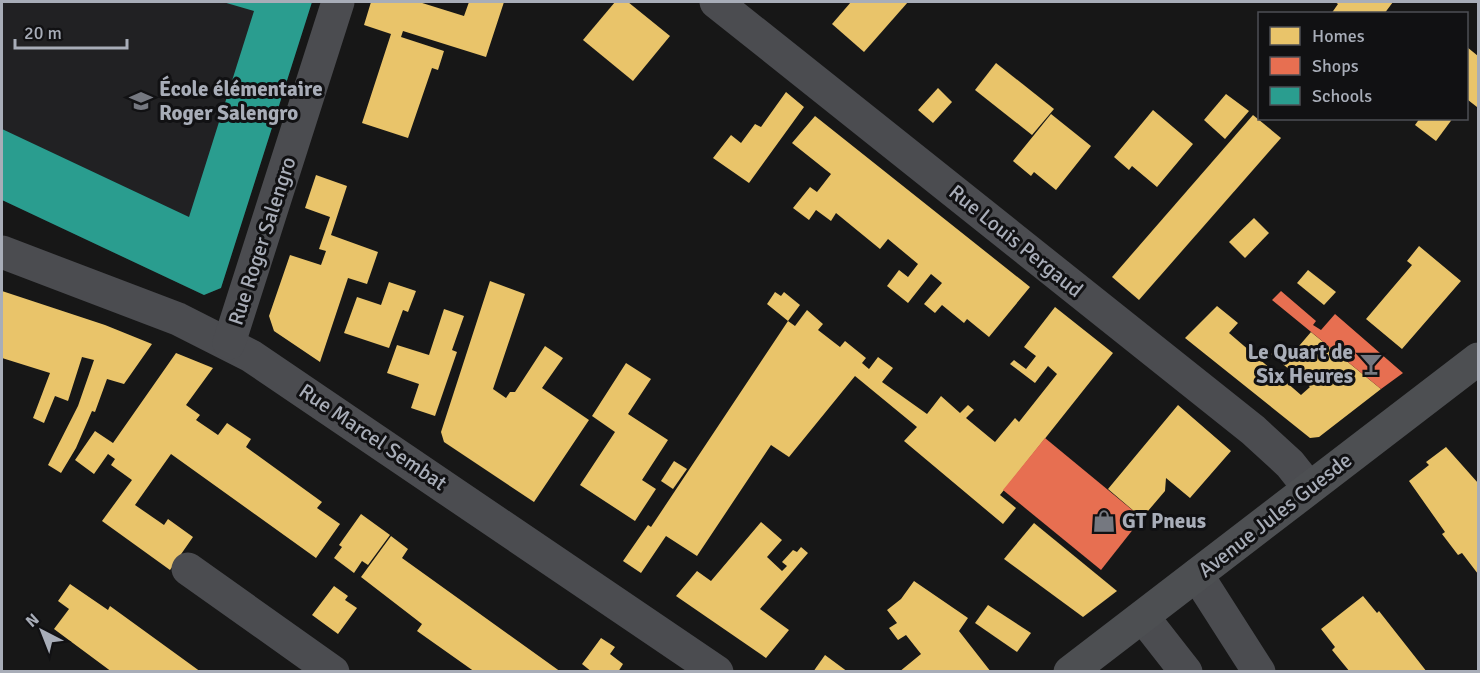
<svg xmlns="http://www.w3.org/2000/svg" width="1480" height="673" font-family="Signika,sans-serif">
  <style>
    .built { fill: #212123 }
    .homes { fill: #e9c46a }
    .shops { fill: #e76f51 }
    .schools { fill: #2a9d8f }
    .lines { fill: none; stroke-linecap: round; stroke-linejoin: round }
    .minor { stroke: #4b4c50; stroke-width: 33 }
    .major { stroke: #4d4f52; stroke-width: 33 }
    .labels { text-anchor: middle; stroke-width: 6; stroke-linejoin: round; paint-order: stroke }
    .poi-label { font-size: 21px; font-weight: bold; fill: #a8adb8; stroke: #111113; text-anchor: start }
    .street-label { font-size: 21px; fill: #a8adb8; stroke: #111113 }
  </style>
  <rect width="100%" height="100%" fill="#171717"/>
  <polygon class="built" points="2,2 312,2 221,288 204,295 2,200"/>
  <g class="homes">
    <polygon points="371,2 419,2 464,16 469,2 504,2 486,57 403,31 401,37 444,51 438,70 432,68 408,138 362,123 391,34 364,25"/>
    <polygon points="615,2 628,2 670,36 633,81 583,40"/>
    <polygon points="851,2 908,2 864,52 832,24"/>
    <polygon points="1335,2 1393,2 1384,14 1331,14 1338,4"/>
    <polygon points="1467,47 1478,56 1477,107 1468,100 1467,102"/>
    <polygon points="996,63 1054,109 1032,135 975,90"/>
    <polygon points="938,88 952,102 933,123 918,110"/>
    <polygon points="786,92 804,107 749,183 713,158 731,135 741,143 755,124 761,127"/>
    <polygon points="1226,94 1249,111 1225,139 1204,120"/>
    <polygon points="1153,110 1193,144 1157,187 1132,166 1129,170 1114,157"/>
    <polygon points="1051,114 1091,146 1056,190 1034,172 1031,176 1013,161"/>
    <polygon points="1253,115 1281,138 1139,300 1112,277"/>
    <polygon points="815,116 1030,287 989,337 967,319 964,323 942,305 935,313 924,304 942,283 931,274 908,303 887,286 899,270 908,277 918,264 888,239 880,249 836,213 831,221 816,210 809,220 793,208 810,187 817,192 831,174 792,143"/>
    <polygon points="1420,118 1453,118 1436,141 1415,125"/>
    <polygon points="316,175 347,186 331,235 378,252 367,284 348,278 320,362 274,331 269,316 290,255 321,265 326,251 319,249 330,217 305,208"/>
    <polygon points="1254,218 1269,233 1245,258 1229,242"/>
    <polygon points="1419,246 1461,281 1402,349 1366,319 1412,265 1407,261"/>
    <polygon points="1308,270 1336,292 1324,305 1297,283"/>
    <polygon points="490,281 525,294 493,389 506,398 510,392 515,392 545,346 563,358 542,388 589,420 534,502 444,442 441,432"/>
    <polygon points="389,282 416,291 408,312 403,310 389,348 344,333 357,297 381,305"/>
    <polygon points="2,291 105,325 152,344 124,384 107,379 95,412 92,411 76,448 61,473 48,465 78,406 94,360 82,357 68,401 55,396 44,423 33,418 50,373 2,358"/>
    <polygon points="775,292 781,296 784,292 800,305 788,321 767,304"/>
    <polygon points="1217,306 1238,323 1229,333 1301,395 1310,387 1271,354 1282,344 1293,353 1311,332 1381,389 1319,437 1310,438 1185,338"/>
    <polygon points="1055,307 1113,353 1000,495 1016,508 1003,524 904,441 917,427 855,376 789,457 771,445 697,556 666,536 641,573 623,561 648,525 651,527 788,321 795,326 807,310 823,324 818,330 840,347 845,341 866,358 862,363 869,369 878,357 893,368 882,382 927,414 941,396 960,413 968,405 974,410 966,418 995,442 1015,418 1019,422 1057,374 1048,366 1035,383 1010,364 1014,360 1026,369 1036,356 1024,347"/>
    <polygon points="444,309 464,316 452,350 457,352 435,416 411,408 419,384 387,373 397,345 429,355"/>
    <polygon points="176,353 213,368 186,405 200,415 196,420 218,435 227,423 251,439 246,447 322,502 317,508 340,524 316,558 171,454 135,505 164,525 168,519 193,537 170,570 102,521 132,480 111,465 115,459 108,454 94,474 75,460 95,431 113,443"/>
    <polygon points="626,363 651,379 628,414 668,440 642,480 656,489 635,521 580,485 615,432 592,416"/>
    <polygon points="1178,405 1231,451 1190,498 1166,478 1165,491 1142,518 1108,489"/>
    <polygon points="1446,447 1478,483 1478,574 1462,553 1458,555 1442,534 1445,532 1409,481 1429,465 1426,462"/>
    <polygon points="674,461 687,469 673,489 661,481"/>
    <polygon points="361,514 390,535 368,565 362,561 354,573 334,558 342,547 339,545"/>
    <polygon points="761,522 782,540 767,557 782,571 787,566 782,562 793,550 797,552 801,547 808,553 760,609 789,630 766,658 676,596 697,571 711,581"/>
    <polygon points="1034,523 1117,591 1083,617 1004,559"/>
    <polygon points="391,536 408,549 402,558 561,672 475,672 417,631 422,624 361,577"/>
    <polygon points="914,581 968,618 959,631 991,672 899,672 921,654 906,635 898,640 889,628 897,623 887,610 901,599"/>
    <polygon points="70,584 108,610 110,606 201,672 112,672 54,629 69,609 58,601"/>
    <polygon points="334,586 348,596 345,600 357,608 338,634 312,615"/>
    <polygon points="1363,596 1377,613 1379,611 1427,672 1350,672 1332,650 1335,647 1321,629"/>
    <polygon points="988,605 1031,633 1017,652 975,623"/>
    <polygon points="601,638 615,647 610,654 623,664 618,672 592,672 582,664"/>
    <polygon points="825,655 848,672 813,672"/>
  </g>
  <g class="shops">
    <polygon points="1281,291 1316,321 1313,325 1321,330 1335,314 1403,373 1381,389 1272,300"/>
    <polygon points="1045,438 1142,518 1101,570 1003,490"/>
  </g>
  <polygon class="schools" points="223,2 312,2 221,288 204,295 2,200 2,129 189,217 254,11"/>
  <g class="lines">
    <g class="minor">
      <polyline points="716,2 1253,430 1290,464 1309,488"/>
      <polyline points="2,252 178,319 251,356 717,672"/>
      <polyline points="229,343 338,2"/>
      <polyline points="188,569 333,672"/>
      <polyline points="1197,575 1259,672"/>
      <polyline points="1143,617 1186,672"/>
    </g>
    <polyline class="major" points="1070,672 1478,359"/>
  </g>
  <defs>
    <g id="school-bare" transform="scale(1.8)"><path d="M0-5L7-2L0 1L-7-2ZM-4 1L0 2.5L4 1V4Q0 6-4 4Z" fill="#757880" stroke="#111113" stroke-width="2.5" paint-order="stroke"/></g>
    <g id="bar-bare" transform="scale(1.8)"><path d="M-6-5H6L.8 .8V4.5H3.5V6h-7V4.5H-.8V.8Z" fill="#757880" stroke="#111113" stroke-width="2.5" paint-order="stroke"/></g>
    <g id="shop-bare" transform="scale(1.8)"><path d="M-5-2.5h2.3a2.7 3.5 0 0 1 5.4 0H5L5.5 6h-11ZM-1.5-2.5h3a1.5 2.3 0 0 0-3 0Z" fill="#757880" stroke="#111113" stroke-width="2.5" paint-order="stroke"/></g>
  </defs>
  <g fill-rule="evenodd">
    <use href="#school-bare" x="141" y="101"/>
    <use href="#bar-bare" x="1371" y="364"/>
    <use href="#shop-bare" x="1104" y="521"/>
  </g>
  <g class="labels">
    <g class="poi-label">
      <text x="159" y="96">École élémentaire<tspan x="159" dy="24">Roger Salengro</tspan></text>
      <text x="1353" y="359" text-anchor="end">Le Quart de<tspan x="1353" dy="24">Six Heures</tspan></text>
      <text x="1122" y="528">GT Pneus</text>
    </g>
    <g class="street-label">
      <text transform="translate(262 241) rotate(-72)" y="7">Rue Roger Salengro</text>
      <text transform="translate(1016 241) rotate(39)" y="7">Rue Louis Pergaud</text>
      <text transform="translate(373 437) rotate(34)" y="7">Rue Marcel Sembat</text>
      <text transform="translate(1275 515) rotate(-38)" y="7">Avenue Jules Guesde</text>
    </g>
  </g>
  <rect width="1480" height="673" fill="none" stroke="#a8adb8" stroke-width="6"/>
  <rect x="1258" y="12" width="210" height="108" fill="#111113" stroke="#4d4f55" stroke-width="1.5"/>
  <rect x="1270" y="27" width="30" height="18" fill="#e9c46a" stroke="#4d4f55" stroke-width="1.5"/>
  <text x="1312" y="42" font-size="18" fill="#a8adb8">Homes</text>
  <rect x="1270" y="57" width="30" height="18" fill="#e76f51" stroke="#4d4f55" stroke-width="1.5"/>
  <text x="1312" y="72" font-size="18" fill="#a8adb8">Shops</text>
  <rect x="1270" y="87" width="30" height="18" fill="#2a9d8f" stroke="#4d4f55" stroke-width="1.5"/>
  <text x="1312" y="102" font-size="18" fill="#a8adb8">Schools</text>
  <g transform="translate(42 631) rotate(318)" stroke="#111113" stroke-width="4.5" paint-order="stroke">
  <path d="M0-4.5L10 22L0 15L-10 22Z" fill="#a8adb8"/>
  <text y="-9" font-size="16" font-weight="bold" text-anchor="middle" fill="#a8adb8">N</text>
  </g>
  <path d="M15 39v9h112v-9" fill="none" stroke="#a8adb8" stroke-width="3"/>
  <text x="24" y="39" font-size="18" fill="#a8adb8" stroke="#111113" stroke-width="4.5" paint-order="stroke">20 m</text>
</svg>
